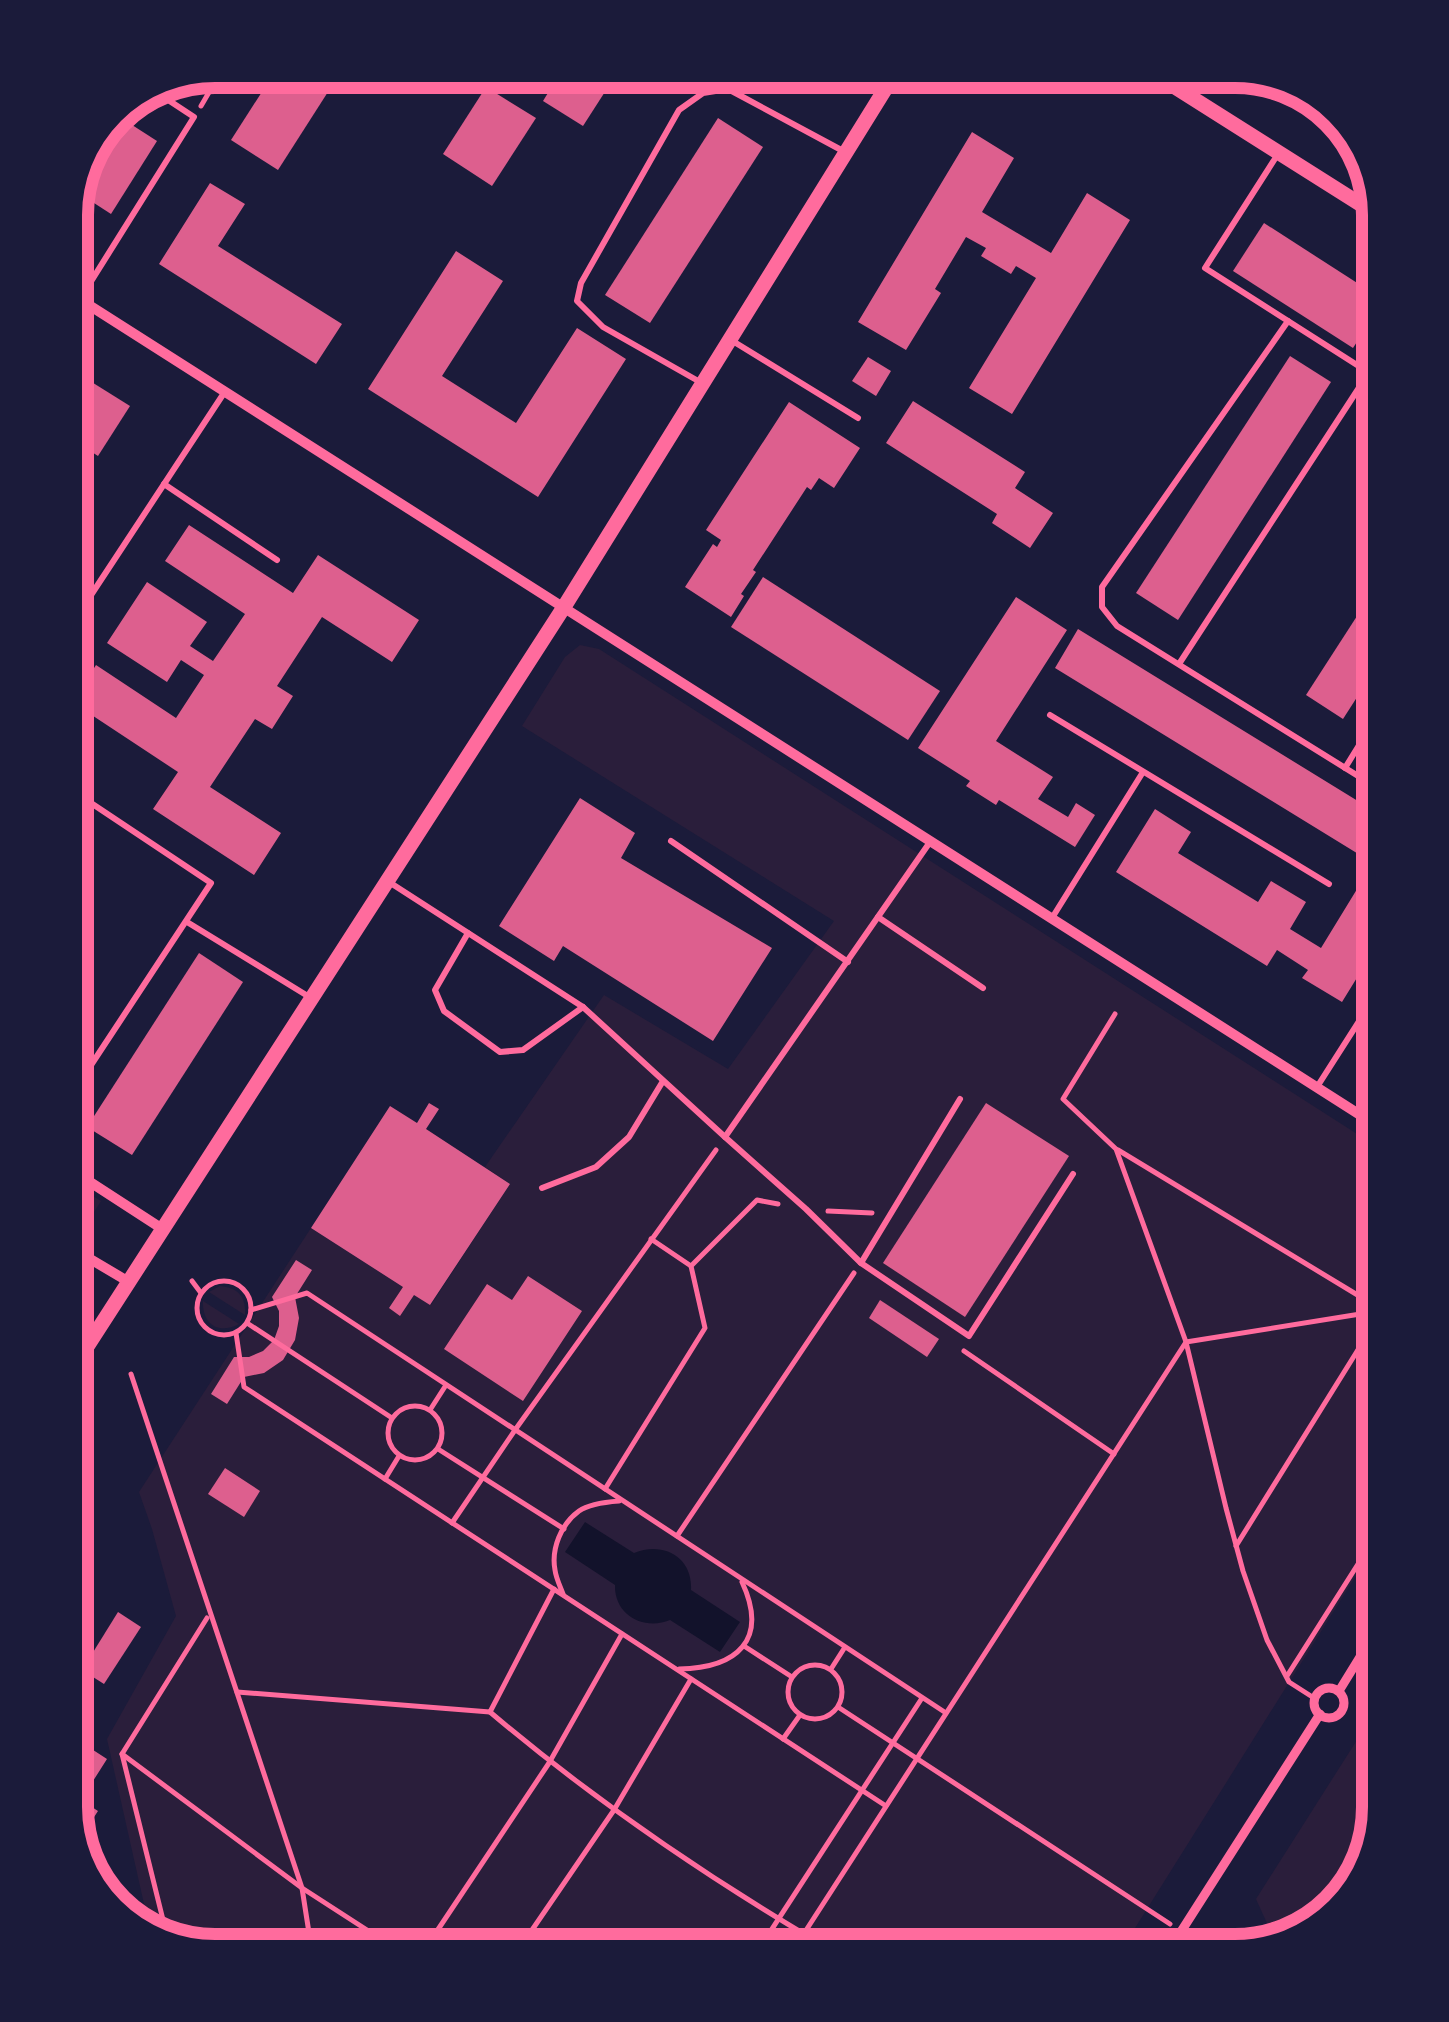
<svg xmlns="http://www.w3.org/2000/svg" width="1449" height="2022" font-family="'Alegreya Sans',sans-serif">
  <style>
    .green { fill: #2a1e3b }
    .water { fill: #12122b }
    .building { fill: #dd5f8e }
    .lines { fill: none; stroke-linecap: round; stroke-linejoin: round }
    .path { stroke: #ff6b9d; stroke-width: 5 }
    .service { stroke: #ff6b9d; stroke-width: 6 }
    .pedestrian { stroke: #ff6b9d; stroke-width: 9 }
    .minor { stroke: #ff6b9d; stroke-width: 10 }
    .tertiary { stroke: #ff6b9d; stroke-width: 15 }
    .rim { fill: none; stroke: #ff6b9d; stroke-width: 12 }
  </style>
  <rect width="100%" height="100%" fill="#1b1b3a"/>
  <g class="green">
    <polygon points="580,645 599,649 1379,1148 1379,1539 1120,1952 206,1952 151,1935 107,1739 176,1616 152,1529 139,1492 311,1228 431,1305 510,1184 485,1167 604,995 728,1069 834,921 522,726 565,657"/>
    <polygon points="70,1182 101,1201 80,1234 70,1228"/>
    <path d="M220,1286C238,1288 246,1296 245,1315L209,1292Z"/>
    <path d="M203,1301L239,1324C218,1335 202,1324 203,1301Z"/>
    <polygon points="1378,1707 1379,1808 1363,1867 1343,1896 1307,1932 1275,1941 1256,1899"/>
  </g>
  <path class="water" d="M585,1522L634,1553C663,1541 693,1557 691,1590L740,1622L720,1652L670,1620C644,1631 614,1615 615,1585L565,1552Z"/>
  <g class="building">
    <polygon points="276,70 342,70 278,170 231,140"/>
    <polygon points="562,70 619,70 583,126 543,101"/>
    <polygon points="754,70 802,70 788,92"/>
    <polygon points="486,87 536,118 492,186 443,154"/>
    <polygon points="115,114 157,141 111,214 77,192"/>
    <polygon points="718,118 763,147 650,323 605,295"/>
    <polygon points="972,132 1014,158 982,212 1051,253 1087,193 1130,220 1012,414 969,388 1036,278 1016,266 1011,274 981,256 986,248 966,237 935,289 941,293 906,350 858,322"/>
    <polygon points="210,183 245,204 218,246 342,324 316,364 159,264"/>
    <polygon points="1264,223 1379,297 1379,308 1353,348 1233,271"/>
    <polygon points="456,251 503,281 442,376 516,423 577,328 626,359 538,497 368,389"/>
    <polygon points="1290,356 1331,382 1178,620 1136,593"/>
    <polygon points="868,357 891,371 876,396 852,381"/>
    <polygon points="82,376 130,406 98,456 70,438 70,394"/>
    <polygon points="913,401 1025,472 1015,488 1053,513 1030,548 992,523 997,514 886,443"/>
    <polygon points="789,402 860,448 834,488 819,478 811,490 807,487 753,570 756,572 741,594 744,596 731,617 685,587 713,544 717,547 721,540 706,530"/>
    <polygon points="189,525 293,593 318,555 419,620 392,662 322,617 277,686 293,696 272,729 255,719 210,787 281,833 254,875 153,809 178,772 72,702 96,665 176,718 204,675 181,660 167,682 107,643 147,582 207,622 190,646 213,661 245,614 165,561"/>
    <polygon points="763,577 940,691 908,740 731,627"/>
    <polygon points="1379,582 1379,663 1343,719 1306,695"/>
    <polygon points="1016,597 1067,630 996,741 1053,777 1038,799 1068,817 1076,803 1095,815 1075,847 999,800 996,805 966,786 970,781 918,748"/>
    <polygon points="1078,629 1379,814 1379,942 1342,1002 1302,978 1308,970 1277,950 1267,966 1116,872 1155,809 1191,832 1178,853 1258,902 1271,881 1306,902 1290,929 1321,948 1373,863 1055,668"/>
    <polygon points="580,798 635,833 621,858 772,948 713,1041 563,946 554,961 499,926"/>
    <polygon points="199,953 243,982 132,1155 87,1127"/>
    <polygon points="429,1103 439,1109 426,1129 510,1184 430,1305 414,1295 400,1316 389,1308 403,1287 311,1228 390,1106 417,1123"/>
    <polygon points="986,1103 1069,1156 965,1317 883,1263"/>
    <polygon points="296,1260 312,1270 295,1297 299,1318 295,1340 283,1360 264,1373 244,1377 227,1404 211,1394 234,1357 249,1357 263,1351 274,1340 279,1326 279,1311 272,1297"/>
    <polygon points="528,1276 582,1311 523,1401 444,1349 487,1284 512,1300"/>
    <polygon points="880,1300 939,1339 927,1357 869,1318"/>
    <polygon points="225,1468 260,1491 244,1517 208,1494"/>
    <polygon points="118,1612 141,1627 104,1684 82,1670"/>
    <polygon points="70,1735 107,1759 81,1800 98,1811 79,1840 70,1807"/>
  </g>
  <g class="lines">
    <g class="path">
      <polyline points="201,106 222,70"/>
      <polyline points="1115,1014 1063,1099 1116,1149 1186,1342 1379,1311"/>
      <polyline points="1118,1150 1379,1308"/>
      <polyline points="828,1211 872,1213"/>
      <polyline points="651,1239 691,1266"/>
      <polyline points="192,1281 201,1293"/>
      <circle cx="224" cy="1308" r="27"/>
      <polyline points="251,1310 307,1293 946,1713"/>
      <polyline points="247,1323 392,1418"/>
      <polyline points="236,1333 244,1387 886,1806"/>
      <polyline points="964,1351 1114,1454"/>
      <polyline points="131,1374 302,1888 312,1952"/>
      <circle cx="415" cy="1433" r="27"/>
      <polyline points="430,1410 446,1385"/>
      <polyline points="438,1449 564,1529"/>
      <polyline points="385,1479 399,1456"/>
      <polyline points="605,1489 705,1328 691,1266 757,1200 778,1204"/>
      <polyline points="452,1523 515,1430 716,1150"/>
      <polyline points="677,1536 854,1273"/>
      <polyline points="1236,1546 1379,1316"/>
      <path d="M563,1594C560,1586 556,1578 555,1570C551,1549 561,1524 579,1511C589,1504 606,1502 619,1501"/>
      <polyline points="744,1646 792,1677"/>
      <circle cx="815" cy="1692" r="27"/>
      <path d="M679,1669C737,1668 769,1640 742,1582"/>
      <polyline points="831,1669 845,1647"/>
      <polyline points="1287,1676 1379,1531"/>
      <polyline points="237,1692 490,1712 554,1589"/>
      <polyline points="838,1707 1170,1924"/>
      <path d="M490,1712C588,1795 694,1868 804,1934"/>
      <polyline points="783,1739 800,1715"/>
      <polyline points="122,1754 302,1888 401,1952"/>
      <polyline points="1192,1938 1213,1952"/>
      <polyline points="168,1940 122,1754 207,1618"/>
      <polyline points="423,1952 549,1763 622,1634"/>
      <polyline points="517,1952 614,1810 691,1679"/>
      <polyline points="757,1952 922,1698"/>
      <polyline points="792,1952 1186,1342 1226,1508 1243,1571 1267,1640 1289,1682 1314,1698"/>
    </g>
    <g class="service">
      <polyline points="1278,154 1205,268 1379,379"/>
      <polyline points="80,299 194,117 156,92"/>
      <polyline points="1288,321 1102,587 1102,607 1117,626 1379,789"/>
      <polyline points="731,340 858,418"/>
      <polyline points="700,382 603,327 577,301 581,283 679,110 703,93 728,89 845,152"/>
      <polyline points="164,484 277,560"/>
      <polyline points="70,627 224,393"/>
      <polyline points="1179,664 1379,357"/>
      <polyline points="1050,715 1329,884"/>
      <polyline points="1345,768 1379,713"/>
      <polyline points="671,841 848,962"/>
      <polyline points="930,842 725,1137 806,1209 861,1263 969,1336 1073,1174"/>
      <polyline points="389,882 583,1007 725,1137"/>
      <polyline points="878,917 983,988"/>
      <polyline points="1052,918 1143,772"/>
      <polyline points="187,922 311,998"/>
      <polyline points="468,933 435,990 444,1011 500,1052 523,1050 583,1007"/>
      <polyline points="1317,1087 1379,990"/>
      <polyline points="70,1097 211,883 70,789"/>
      <polyline points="542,1188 596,1167 629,1137 663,1081"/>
      <polyline points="861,1263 960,1099"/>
    </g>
    <g class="pedestrian">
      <circle cx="1329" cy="1703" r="15"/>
      <polyline points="1339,1691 1379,1626"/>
      <polyline points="1168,1952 1320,1714"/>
    </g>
    <g class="minor">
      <polyline points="70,293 1379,1127"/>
      <polyline points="70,1169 164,1230"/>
      <polyline points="70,1247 129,1282"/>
    </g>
    <g class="tertiary">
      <polyline points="1148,70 1379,216"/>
      <polyline points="70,1373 564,607 897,70"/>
    </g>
  </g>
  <path d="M0 0H1449V2022H0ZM215 88H1235A127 127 0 0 1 1362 215V1807A127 127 0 0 1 1235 1934H215A127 127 0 0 1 88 1807V215A127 127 0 0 1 215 88Z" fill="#1b1b3a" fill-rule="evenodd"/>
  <path class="rim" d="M215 88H1235A127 127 0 0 1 1362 215V1807A127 127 0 0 1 1235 1934H215A127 127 0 0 1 88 1807V215A127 127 0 0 1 215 88Z"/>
</svg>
